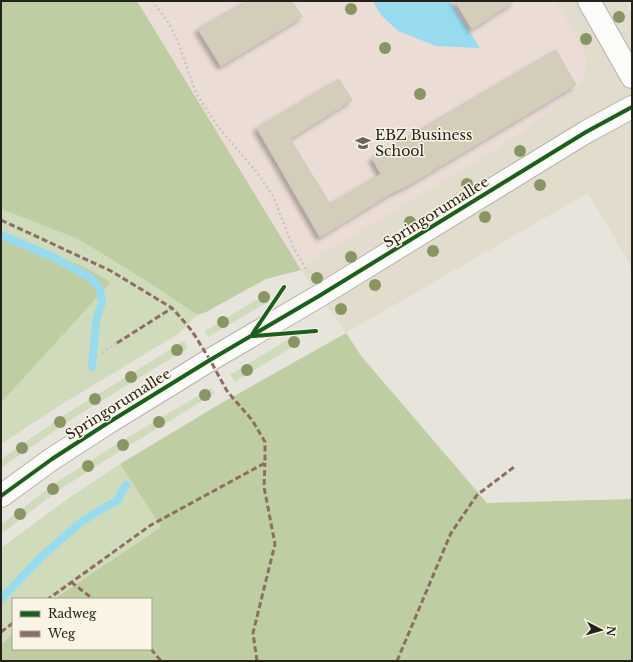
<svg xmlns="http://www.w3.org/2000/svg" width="633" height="662" font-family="'Libre Baskerville',serif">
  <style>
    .built { fill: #e2dccc }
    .education { fill: #ecdcd6 }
    .green { fill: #d0dbbb }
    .forest { fill: #bfcda2 }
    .water { fill: #98dbee }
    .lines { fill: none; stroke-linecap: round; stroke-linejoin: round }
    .stream { stroke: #98dbee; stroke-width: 8 }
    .building { fill: #d3cdba; stroke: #cbc8c2; filter: url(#shadow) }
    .street-casing { stroke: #b5b3ac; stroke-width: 24 }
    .path { stroke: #c6c6c2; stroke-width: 2.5; stroke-dasharray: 2 3; stroke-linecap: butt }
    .street { stroke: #fbfbfa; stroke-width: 22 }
    .quiet { stroke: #8d6e63; stroke-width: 3; stroke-dasharray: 6 3; stroke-linecap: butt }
    .cycleway-casing { stroke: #f9f4e4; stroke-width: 6 }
    .cycleway { stroke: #1b5e20; stroke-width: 4 }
    .tree { fill: #899563 }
    .labels { text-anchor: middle; stroke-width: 3; stroke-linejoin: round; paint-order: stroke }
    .poi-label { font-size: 14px; fill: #24221c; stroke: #f9f4e4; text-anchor: start }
    .street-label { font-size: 14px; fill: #24221c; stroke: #f9f4e4 }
  </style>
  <defs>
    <filter id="shadow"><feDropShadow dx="-3.5" dy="3.5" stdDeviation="2" flood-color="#0004"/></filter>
  </defs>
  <rect width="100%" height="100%" fill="#e7e4dc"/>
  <polygon class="built" points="137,1 625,1 632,13 632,268 588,193 346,333 301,270"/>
  <polygon class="education" points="135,1 555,1 583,48 585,54 587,69 586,74 583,80 577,87 552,109 522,132 488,155 315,258 299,272"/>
  <g class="green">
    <polygon points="1,209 78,239 148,282 197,315 178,334 62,404 1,444 1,403 111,282 84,267 1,232"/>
    <polygon points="272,294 266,303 208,337 205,331 256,300"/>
    <polygon points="297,338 292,347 235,382 230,375 287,340"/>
    <polygon points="184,341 188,348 67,422 1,468 1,459 66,414"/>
    <polygon points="211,388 215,393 114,455 59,490 1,534 1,525 55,483 112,447"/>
    <polygon points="120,464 161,527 54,599 13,599 13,633 1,645 1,548 69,498"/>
  </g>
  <g class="forest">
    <polygon points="1,1 137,1 301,270 266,279 206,312 197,315 148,282 78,239 1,209"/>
    <polygon points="1,232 84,267 111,282 1,403"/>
    <polygon points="346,333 362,357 487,503 632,499 632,661 1,661 1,645 13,633 13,649 151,649 151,599 54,599 161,527 120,464 218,405"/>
  </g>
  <polygon class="water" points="373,1 450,1 480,48 436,46 398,31 381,15"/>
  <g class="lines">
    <g class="stream">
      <polyline points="1,235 53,257 91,278 100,289 102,302 96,321 92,367"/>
      <polyline points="1,599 42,556 80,523 103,508 117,501 126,485"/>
    </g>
  </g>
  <g class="building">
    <polygon points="247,1 292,1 302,17 221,66 198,29"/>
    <polygon points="455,1 515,1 472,29"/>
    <polygon points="556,50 576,85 405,187 393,192 320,237 257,128 339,79 352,100 290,139 330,204 381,174 372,158"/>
  </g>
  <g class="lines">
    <g class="street-casing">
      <g id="street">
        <polyline points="589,1 632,77"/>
        <polyline points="1,496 52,459 106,424 210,360 319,296 586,132 632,107"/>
      </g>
    </g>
    <g class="path">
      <polyline points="152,1 167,20 178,42 196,93 218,127 256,171 273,196 293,247 308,272"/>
      <polyline points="102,353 117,343"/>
    </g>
    <use href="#street" class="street"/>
    <g class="quiet">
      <polyline points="1,220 111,271 172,308 181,318 192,331 210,360 227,391 252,420 265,442 265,463 151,525 48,599"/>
      <polyline points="117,343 172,308"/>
      <polyline points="71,582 93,599"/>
      <polyline points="1,632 13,623"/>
      <polyline points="151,649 161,661"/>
      <polyline points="257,661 253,633 275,544 264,487 265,463"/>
      <polyline points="397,661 451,533 477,495 514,467"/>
    </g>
    <g class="cycleway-casing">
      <g id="cycleway">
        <polyline points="253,333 284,287"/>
        <polyline points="253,336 316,331"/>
        <polyline points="1,496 52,459 106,424 210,360 319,296 586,132 632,107"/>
      </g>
    </g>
    <use href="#cycleway" class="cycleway"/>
  </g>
  <g class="tree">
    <circle cx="351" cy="9" r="6"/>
    <circle cx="619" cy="17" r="6"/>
    <circle cx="586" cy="39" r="6"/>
    <circle cx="385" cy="48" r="6"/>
    <circle cx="420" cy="94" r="6"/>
    <circle cx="520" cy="151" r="6"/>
    <circle cx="467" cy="184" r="6"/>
    <circle cx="540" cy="185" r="6"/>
    <circle cx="485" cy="217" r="6"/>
    <circle cx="410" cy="222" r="6"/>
    <circle cx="433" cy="251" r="6"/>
    <circle cx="351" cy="257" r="6"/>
    <circle cx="317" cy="278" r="6"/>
    <circle cx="375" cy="285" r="6"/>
    <circle cx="264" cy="297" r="6"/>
    <circle cx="341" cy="309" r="6"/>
    <circle cx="223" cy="322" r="6"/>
    <circle cx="294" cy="342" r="6"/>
    <circle cx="177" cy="350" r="6"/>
    <circle cx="247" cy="370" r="6"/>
    <circle cx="131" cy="377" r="6"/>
    <circle cx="205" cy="395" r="6"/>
    <circle cx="95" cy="399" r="6"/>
    <circle cx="60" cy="422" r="6"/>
    <circle cx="159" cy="422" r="6"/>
    <circle cx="123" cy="445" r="6"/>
    <circle cx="22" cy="448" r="6"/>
    <circle cx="88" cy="466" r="6"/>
    <circle cx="53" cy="489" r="6"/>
    <circle cx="20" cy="514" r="6"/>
  </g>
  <defs>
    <g id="university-bare" transform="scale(1.2)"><path d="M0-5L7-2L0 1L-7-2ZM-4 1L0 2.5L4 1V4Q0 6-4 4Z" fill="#68665f" stroke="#f9f4e4" stroke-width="2.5" paint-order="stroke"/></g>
  </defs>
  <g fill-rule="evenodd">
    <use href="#university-bare" x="363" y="143"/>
  </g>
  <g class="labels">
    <g class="poi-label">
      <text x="375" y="140">EBZ Business<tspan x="375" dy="16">School</tspan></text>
    </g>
    <g class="street-label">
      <text transform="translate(436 212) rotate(-32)" y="5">Springorumallee</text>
      <text transform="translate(118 404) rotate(-32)" y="5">Springorumallee</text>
    </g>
  </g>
  <rect width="633" height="662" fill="none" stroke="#24221c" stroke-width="4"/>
  <rect x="12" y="598" width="140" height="52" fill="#f9f4e4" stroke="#a4a094"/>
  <rect x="20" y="611" width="20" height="6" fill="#1b5e20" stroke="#a4a094"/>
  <text x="48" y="618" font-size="12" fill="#24221c">Radweg</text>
  <rect x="20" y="631" width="20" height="6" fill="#8d6e63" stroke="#a4a094"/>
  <text x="48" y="638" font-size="12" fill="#24221c">Weg</text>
  <g transform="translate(601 630) rotate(96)" stroke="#f9f4e4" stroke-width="3" paint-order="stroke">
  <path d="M0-3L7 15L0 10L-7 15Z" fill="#24221c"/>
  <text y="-6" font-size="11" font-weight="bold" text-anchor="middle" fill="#24221c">N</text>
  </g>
</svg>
